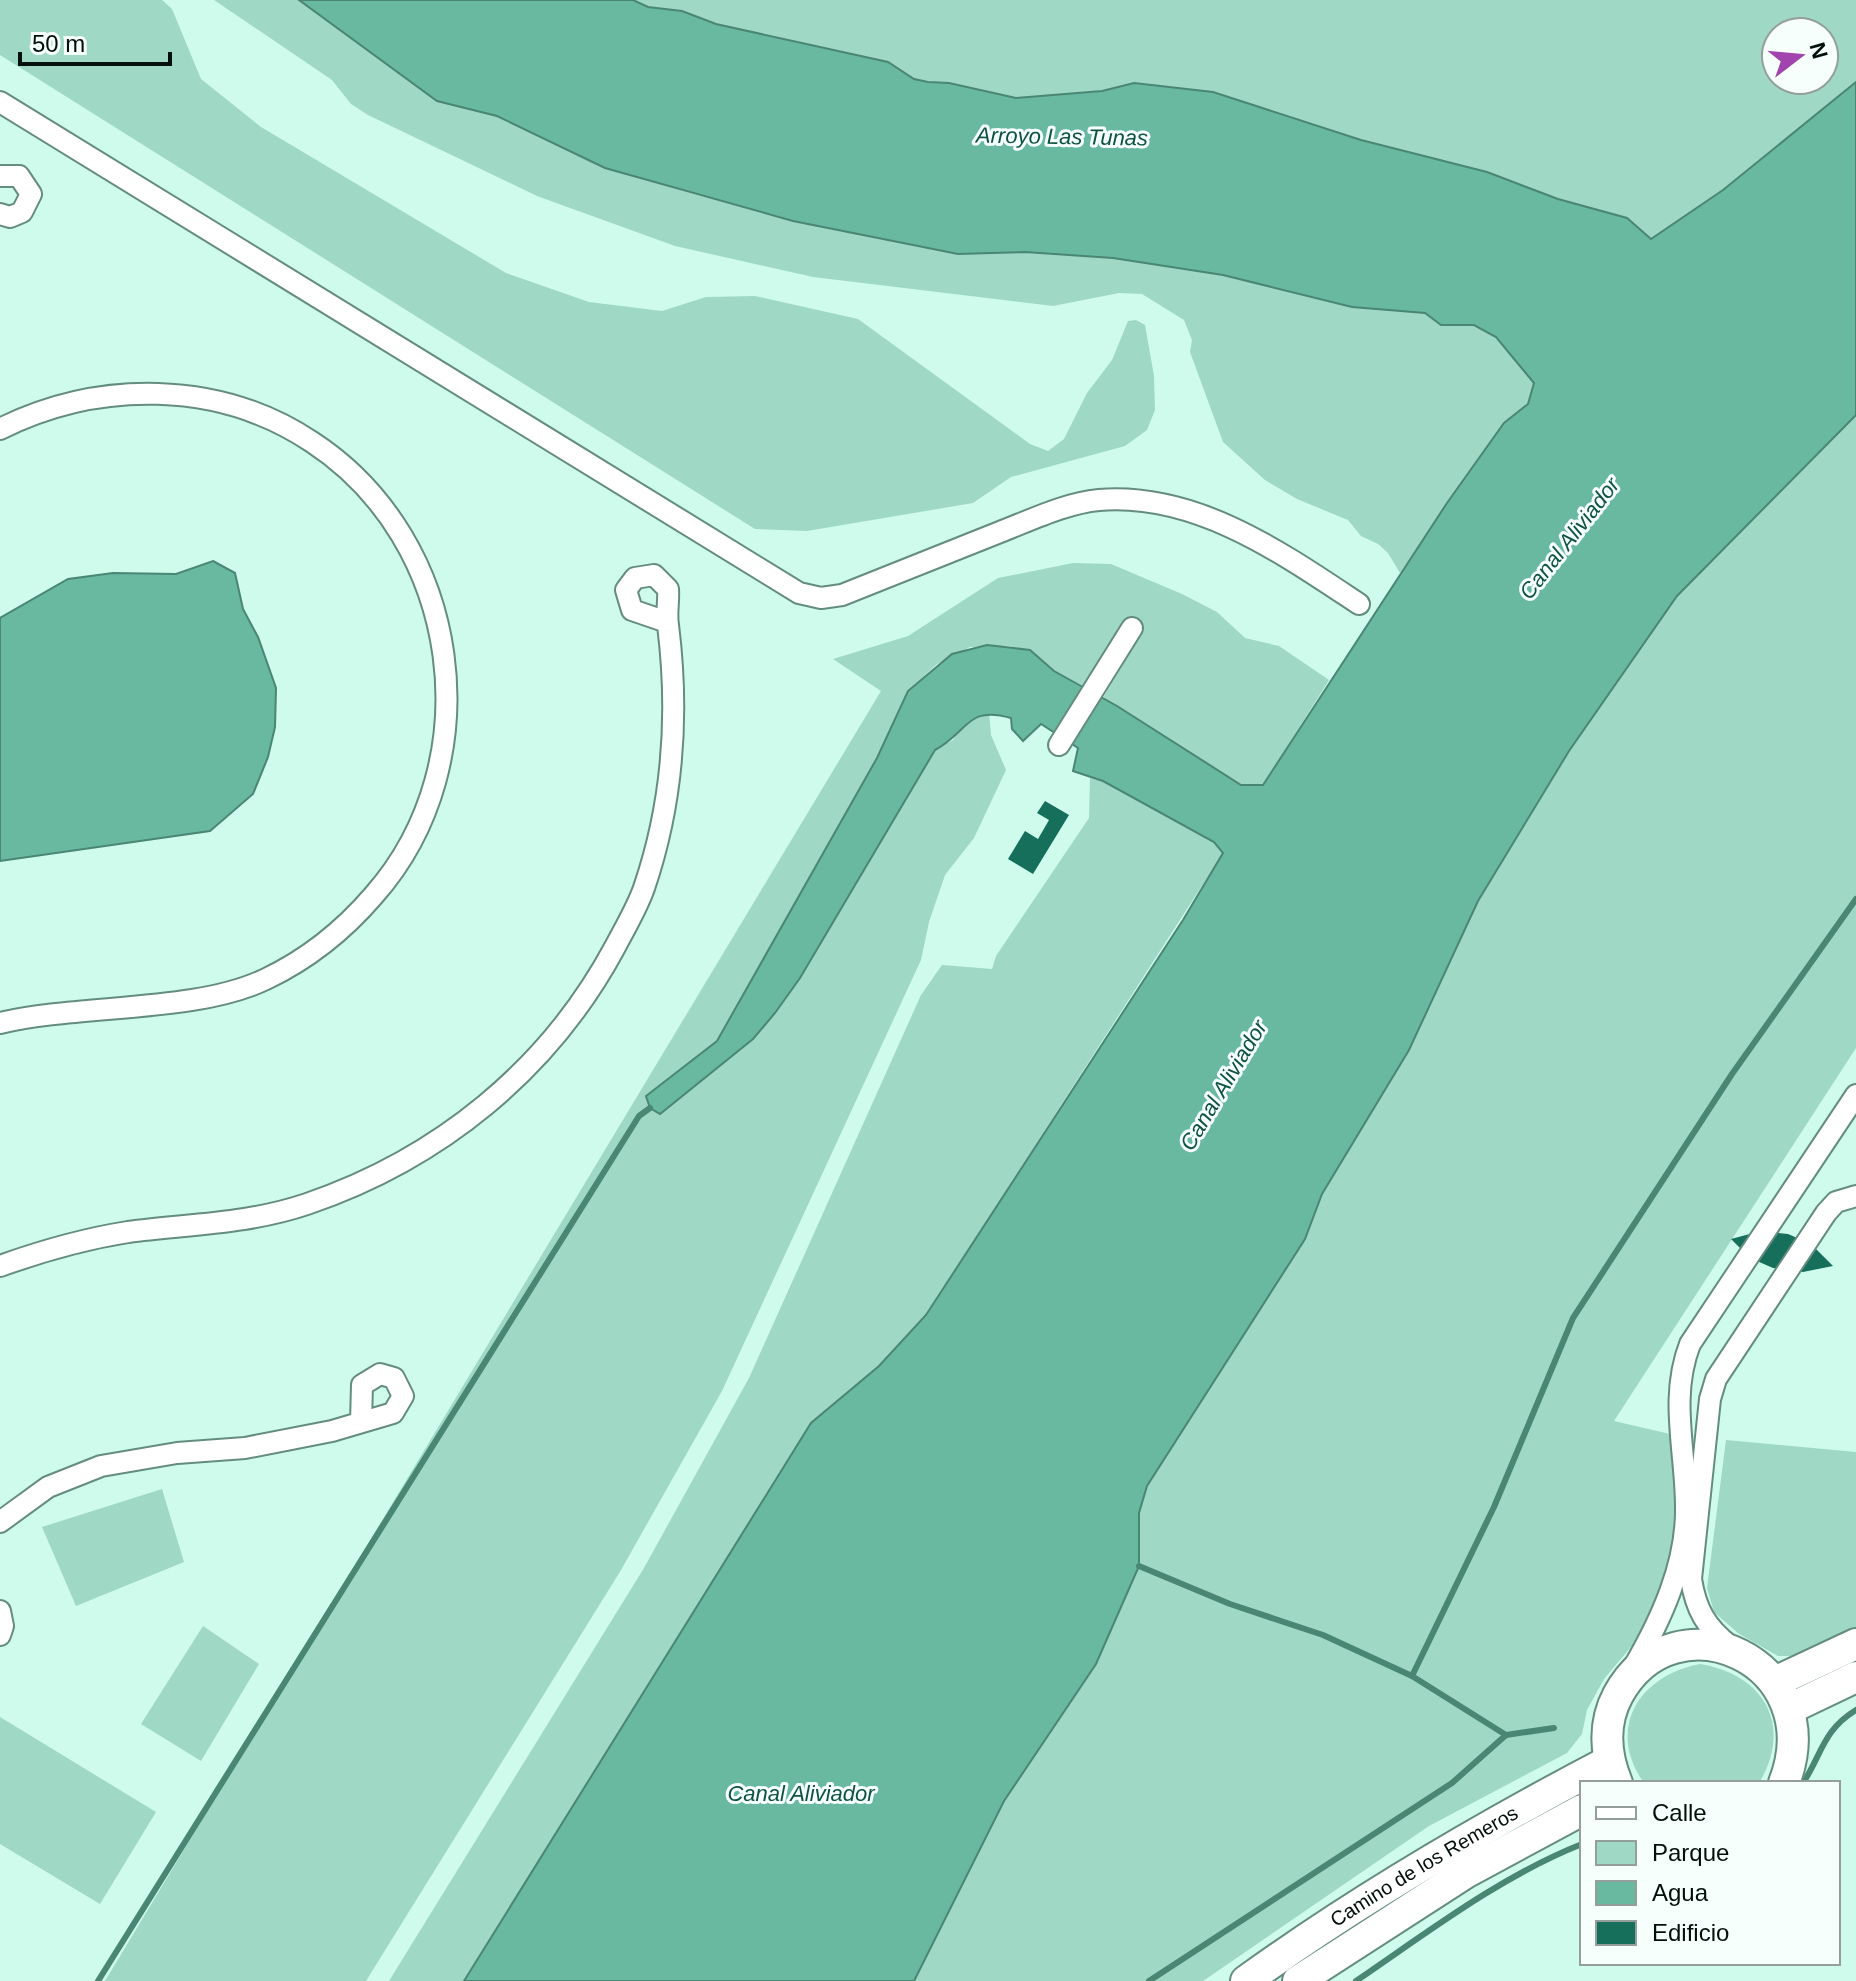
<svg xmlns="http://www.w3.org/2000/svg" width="1856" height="1981" font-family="Helvetica,sans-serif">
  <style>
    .green { fill: #9fd8c5; fill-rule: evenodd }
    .water { fill: #69b9a1; stroke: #4a8674; stroke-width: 2 }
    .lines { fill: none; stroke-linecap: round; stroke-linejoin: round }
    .stream { stroke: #4a8674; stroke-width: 6 }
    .building { fill: #166f5a }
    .street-casing { stroke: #648c7f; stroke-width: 24 }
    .secondary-casing { stroke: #648c7f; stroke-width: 34 }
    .street { stroke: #fff; stroke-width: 20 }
    .secondary { stroke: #fff; stroke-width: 30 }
    .labels { text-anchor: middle; stroke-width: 6; stroke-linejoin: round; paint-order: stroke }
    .street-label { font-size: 20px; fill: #02100b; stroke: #f6fffc }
    .water-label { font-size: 22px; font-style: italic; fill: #0e5242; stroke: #f6fffc }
  </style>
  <rect width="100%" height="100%" fill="#cffbec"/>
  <g class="green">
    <polygon points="0,0 162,0 172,9 201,79 261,127 506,273 589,302 662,311 706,297 755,296 858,319 1030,444 1048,451 1064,439 1087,393 1112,360 1128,321 1136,320 1145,325 1154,376 1155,410 1147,430 1125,446 1011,477 973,503 807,531 755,529 0,55"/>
    <polygon points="214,0 299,0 437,101 497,116 605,168 690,193 793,221 958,254 1025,252 1113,258 1223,275 1352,307 1425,313 1441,325 1474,325 1496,337 1534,383 1528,404 1504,423 1400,573 1388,553 1378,544 1361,536 1348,520 1297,499 1265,480 1223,442 1190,352 1192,340 1184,320 1142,294 1119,293 1053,306 813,277 675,246 537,196 368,115 351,104 332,80"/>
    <path d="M633,0H1856V82L1723,190L1651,239L1627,218L1558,199L1487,172L1361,140L1213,92L1134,83L1102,91L1016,98L949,83L928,82L914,79L888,62L716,24L683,11L648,7ZM1776,32H1824V80H1776Z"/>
    <polygon points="1856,415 1856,1048 1614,1421 1670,1434 1676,1512 1671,1560 1647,1628 1604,1679 1587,1710 1582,1734 1567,1753 1429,1826 1203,1981 914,1981 1004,1801 1096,1664 1139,1566 1139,1513 1147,1486 1305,1239 1322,1194 1409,1050 1478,901 1569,751 1677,596"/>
    <polygon points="1073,563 1111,564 1182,594 1217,612 1245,638 1279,646 1329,680 1263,785 1241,786 1103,698 1143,631 1128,620 1085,687 1054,671 1030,650 1008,646 970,647 937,664 908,691 877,758 717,1041 647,1096 753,1039 775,1013 800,978 935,750 953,740 965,722 989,711 991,735 1006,770 974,838 945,875 929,922 921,960 722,1391 621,1570 366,1981 105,1981 881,691 833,659 908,636 998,578"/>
    <polygon points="1090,778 1103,781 1215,842 1223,853 926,1315 879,1366 811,1423 464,1981 389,1981 644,1568 749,1378 921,995 942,965 992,969 996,956 1089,818"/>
    <polygon points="1726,1440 1856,1452 1856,1632 1795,1656 1778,1656 1739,1634 1714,1612 1707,1588"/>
    <polygon points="162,1489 184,1562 76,1606 42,1527"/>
    <polygon points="203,1626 259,1664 201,1761 141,1724"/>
    <path d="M1700,1664C1763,1674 1794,1725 1759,1783H1644C1605,1728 1640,1675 1700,1664Z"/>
    <polygon points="0,1717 156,1812 100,1904 0,1844"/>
  </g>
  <g class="water">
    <path d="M299,0H633L648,7L682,11L716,24L888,62L914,79L928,82L949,83L1016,98L1102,91L1134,83L1213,92L1361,140L1487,172L1558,199L1627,218L1651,239L1723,190L1856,82V415L1677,596L1569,751L1478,901L1409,1050L1322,1194L1305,1239L1147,1486L1139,1513V1566L1096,1664L1004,1801L914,1981H464L811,1423L879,1366L926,1315L1183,920L1223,853L1214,842L1103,781L1073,771L1078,748L1041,724L1023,741L1012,729L1011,718C966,705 969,732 935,750L800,978L775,1013L753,1039L660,1114L650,1108L646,1096L717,1041L877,758L908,691L952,654L987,645L1030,650L1054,671L1117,706L1241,785H1263L1447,503L1504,423L1528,404L1534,383L1496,337L1474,325H1441L1425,313L1352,307L1223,275L1113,258L1025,252L958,254L793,221L605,168L497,116L437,101Z"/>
    <polygon points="213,561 235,573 243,609 258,637 276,688 275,727 268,757 253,794 210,831 0,861 0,618 68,579 113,573 176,574"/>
  </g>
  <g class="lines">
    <g class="stream">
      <polyline points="1139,1566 1230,1604 1323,1635 1412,1676 1506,1735"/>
      <polyline points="1412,1676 1494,1507 1573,1318 1732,1074 1856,899"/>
      <path d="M1803,1783C1822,1754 1823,1730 1856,1710"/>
      <polyline points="98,1981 639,1116 650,1108"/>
      <polyline points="1149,1981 1452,1783 1506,1735 1554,1728"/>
      <path d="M1356,1981C1428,1932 1501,1876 1582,1844"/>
    </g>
  </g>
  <g class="building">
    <polygon points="1045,801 1069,815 1033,874 1008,859 1025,831 1038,839 1049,820 1037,813"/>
    <polygon points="1761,1231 1788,1234 1811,1244 1833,1266 1803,1272 1773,1268 1750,1258 1731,1239"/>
  </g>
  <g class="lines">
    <g class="street-casing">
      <g id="street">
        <path d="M0,102L799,593L821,598L842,595C895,574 948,553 1000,532C1031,520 1066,503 1099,500C1196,492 1282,553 1359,604"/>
        <polyline points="0,176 19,176 31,194 22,212 10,217 0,214"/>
        <path d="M0,429C98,380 219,380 312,442C462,540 492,761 374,895C344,930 308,959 266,979C196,1013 80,1004 0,1023"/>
        <polyline points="1059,745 1132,628"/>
        <path d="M0,1266C42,1251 84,1239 128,1232C189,1224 248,1224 307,1204C439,1159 549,1070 615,947C625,928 637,908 644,888C673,803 679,713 668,625C666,613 669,601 668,589L654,575L635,578L626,590L632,610L667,622"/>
        <polyline points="0,1522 48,1487 101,1466 177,1453 245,1448 332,1431 393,1413 403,1396 394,1378 380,1374 362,1385 361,1422"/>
        <polyline points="0,1611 3,1626 0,1635"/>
        <path d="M1730,1646C1706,1627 1696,1610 1691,1579L1710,1399L1716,1379L1826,1213L1836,1202L1856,1196"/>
        <path d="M1633,1668C1661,1620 1687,1564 1686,1507C1686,1451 1669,1398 1690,1344L1856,1095"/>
      </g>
    </g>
    <g class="secondary-casing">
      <g id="secondary">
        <polyline points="1775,1682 1856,1644"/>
        <polyline points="1789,1709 1856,1677"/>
        <path d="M1617,1783C1605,1754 1603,1723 1618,1695C1675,1591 1831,1662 1784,1783"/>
        <path id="s1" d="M1246,1981C1361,1898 1483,1827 1609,1761"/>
        <polyline points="1298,1981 1467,1872 1582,1810"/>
      </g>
    </g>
    <use href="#street" class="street"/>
    <use href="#secondary" class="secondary"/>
  </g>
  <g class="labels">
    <g class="street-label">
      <text dy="7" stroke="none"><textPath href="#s1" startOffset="212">Camino de los Remeros</textPath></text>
    </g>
    <g class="water-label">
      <text transform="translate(1062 136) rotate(1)" y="8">Arroyo Las Tunas</text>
      <text transform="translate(1569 538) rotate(-52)" y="8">Canal Aliviador</text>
      <text transform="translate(1223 1085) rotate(-59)" y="8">Canal Aliviador</text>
      <text x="801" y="1801">Canal Aliviador</text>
    </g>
  </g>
  <rect x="1580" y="1781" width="260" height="184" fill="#f6fffc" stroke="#949f9c" stroke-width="2"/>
  <rect x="1596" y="1807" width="40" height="12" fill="#ffffff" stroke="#949f9c" stroke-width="2"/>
  <text x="1652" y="1821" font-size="24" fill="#02100b">Calle</text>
  <rect x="1596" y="1841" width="40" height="24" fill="#9fd8c5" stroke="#949f9c" stroke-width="2"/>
  <text x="1652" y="1861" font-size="24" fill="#02100b">Parque</text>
  <rect x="1596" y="1881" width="40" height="24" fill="#69b9a1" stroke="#949f9c" stroke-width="2"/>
  <text x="1652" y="1901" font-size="24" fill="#02100b">Agua</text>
  <rect x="1596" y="1921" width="40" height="24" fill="#166f5a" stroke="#949f9c" stroke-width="2"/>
  <text x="1652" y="1941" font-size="24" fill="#02100b">Edificio</text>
  <g transform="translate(1800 56) rotate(74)"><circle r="38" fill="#f6fffc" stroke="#949f9c" stroke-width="2"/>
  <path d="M0-6L14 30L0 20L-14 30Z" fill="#a144ae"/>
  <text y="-12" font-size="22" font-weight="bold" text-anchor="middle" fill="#02100b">N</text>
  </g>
  <path d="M20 52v12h150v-12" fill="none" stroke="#02100b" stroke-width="4"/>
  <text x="32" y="52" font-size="24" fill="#02100b" stroke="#f6fffc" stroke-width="6" paint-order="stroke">50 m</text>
</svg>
